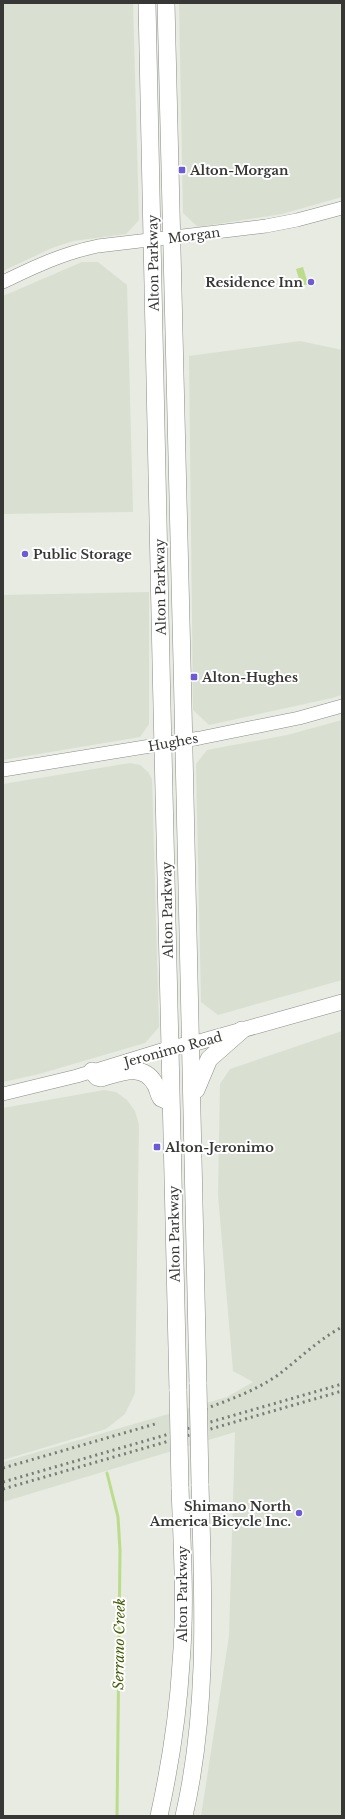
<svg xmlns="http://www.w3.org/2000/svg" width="345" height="1819" font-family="'Libre Baskerville',serif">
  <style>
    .built { fill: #d9e0d1 }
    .water { fill: #bbdc8b }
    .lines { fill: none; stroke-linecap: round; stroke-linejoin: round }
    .stream { stroke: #bbdc8b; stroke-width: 3 }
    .tertiary-casing { stroke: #898d85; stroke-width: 14 }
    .secondary-casing { stroke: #898d85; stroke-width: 16 }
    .primary-casing { stroke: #898d85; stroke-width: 18 }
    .tertiary { stroke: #fff; stroke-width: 13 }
    .secondary { stroke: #fff; stroke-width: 15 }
    .primary { stroke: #fff; stroke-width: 17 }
    .rail { stroke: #797b76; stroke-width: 3; stroke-dasharray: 2 4; stroke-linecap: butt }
    .primary-bridge-casing { stroke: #898d85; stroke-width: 18; stroke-linecap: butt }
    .primary-bridge { stroke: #fff; stroke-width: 17 }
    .poi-dot { fill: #6d5bd5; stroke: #fff; stroke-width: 1.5 }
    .labels { text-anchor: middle; stroke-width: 4; stroke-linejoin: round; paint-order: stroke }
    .poi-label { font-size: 13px; font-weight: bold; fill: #373835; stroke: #fff; text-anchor: start }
    .street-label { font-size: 13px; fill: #373835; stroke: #fff }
    .water-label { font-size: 14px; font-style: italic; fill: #405b00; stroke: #fff }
  </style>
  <rect width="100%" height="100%" fill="#e7ebe2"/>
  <g class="built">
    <polygon points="3,3 133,3 139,220 126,234 73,241 52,248 3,271"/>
    <polygon points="179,3 342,3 342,197 282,214 198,227 183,213"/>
    <polygon points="82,262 98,262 127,285 133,512 3,514 3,296"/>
    <polygon points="300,341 342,350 342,695 332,698 209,725 193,710 189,356"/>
    <polygon points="149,592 149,724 140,737 3,760 3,595"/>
    <polygon points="342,720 342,980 218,1015 201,1002 196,764 207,750 287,735"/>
    <polygon points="130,763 140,765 148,772 152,779 159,1027 145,1043 39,1074 3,1082 3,784"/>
    <polygon points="342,1031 342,1816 201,1816 229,1636 235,1432 3,1502 3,1462 227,1397 253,1382 233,1371 218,1195 220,1084 230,1069"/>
    <polygon points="104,1090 116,1092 127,1100 135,1111 139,1125 135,1393 125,1414 106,1429 3,1460 3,1108"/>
  </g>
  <polygon class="water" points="303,267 308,284 301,286 296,269"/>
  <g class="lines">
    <polyline class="stream" points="107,1473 118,1517 120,1550 117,1816"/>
    <g class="tertiary-casing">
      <g id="tertiary">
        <path d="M3,282C34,267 63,253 98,246L266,226L297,220L342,208"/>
        <polyline points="3,770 200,738 299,718 342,706"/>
        <polyline points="3,1094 77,1076 168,1048"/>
      </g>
    </g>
    <g class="secondary-casing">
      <polyline id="secondary" points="168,1048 192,1044 342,1002"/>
    </g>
    <g class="primary-casing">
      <g id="primary">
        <path d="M147,3C158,466 165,928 178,1391"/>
        <path d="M166,3C177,463 189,924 198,1384"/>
        <path d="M92,1071L97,1077L101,1078C119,1073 143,1062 155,1084C158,1088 158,1094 161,1098L170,1102"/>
        <polyline points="196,1090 209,1059 242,1030"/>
        <path d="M159,1816C170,1766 178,1715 181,1663C186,1605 182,1545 180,1487"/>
        <path d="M184,1816C209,1707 203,1595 200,1484"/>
      </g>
    </g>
    <use href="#tertiary" class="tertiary"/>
    <use href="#secondary" class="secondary"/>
    <use href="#primary" class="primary"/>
    <g class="rail">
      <path d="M194,1413C223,1402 252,1393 278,1375C299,1359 318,1340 342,1327"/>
      <polyline points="3,1468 155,1424"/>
      <polyline points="3,1482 342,1384"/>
      <polyline points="3,1489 342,1391"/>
    </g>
    <g class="primary-bridge-casing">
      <g id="primary-bridge">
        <polyline points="198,1384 200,1484"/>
        <polyline points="178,1391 180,1487"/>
      </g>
    </g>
    <use href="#primary-bridge" class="primary-bridge"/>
  </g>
  <g class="poi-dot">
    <rect x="178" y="166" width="8" height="8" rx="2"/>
    <circle cx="311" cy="282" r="4"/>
    <circle cx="25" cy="554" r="4"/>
    <rect x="190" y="673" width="8" height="8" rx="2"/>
    <rect x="153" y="1143" width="8" height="8" rx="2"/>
    <circle cx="299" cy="1513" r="4"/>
  </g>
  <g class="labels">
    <g class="poi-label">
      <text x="190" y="175">Alton-Morgan</text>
      <text x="303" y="287" text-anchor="end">Residence Inn</text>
      <text x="33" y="559">Public Storage</text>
      <text x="202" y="682">Alton-Hughes</text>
      <text x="165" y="1152">Alton-Jeronimo</text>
      <text x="291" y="1511" text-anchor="end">Shimano North<tspan x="291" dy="15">America Bicycle Inc.</tspan></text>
    </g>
    <g class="street-label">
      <text transform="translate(194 235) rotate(-7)" y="5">Morgan</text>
      <text transform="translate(153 263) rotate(-91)" y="5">Alton Parkway</text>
      <text transform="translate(160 587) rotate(-91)" y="5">Alton Parkway</text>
      <text transform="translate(173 742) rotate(-10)" y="5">Hughes</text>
      <text transform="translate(167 910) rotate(-91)" y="5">Alton Parkway</text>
      <text transform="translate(173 1049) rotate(-15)" y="5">Jeronimo Road</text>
      <text transform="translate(174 1234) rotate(-91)" y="5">Alton Parkway</text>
      <text transform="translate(182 1594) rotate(-90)" y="5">Alton Parkway</text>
    </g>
    <g class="water-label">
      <text transform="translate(119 1644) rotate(-89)" y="5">Serrano Creek</text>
    </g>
  </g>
  <rect width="345" height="1819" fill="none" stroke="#373835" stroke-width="8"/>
</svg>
